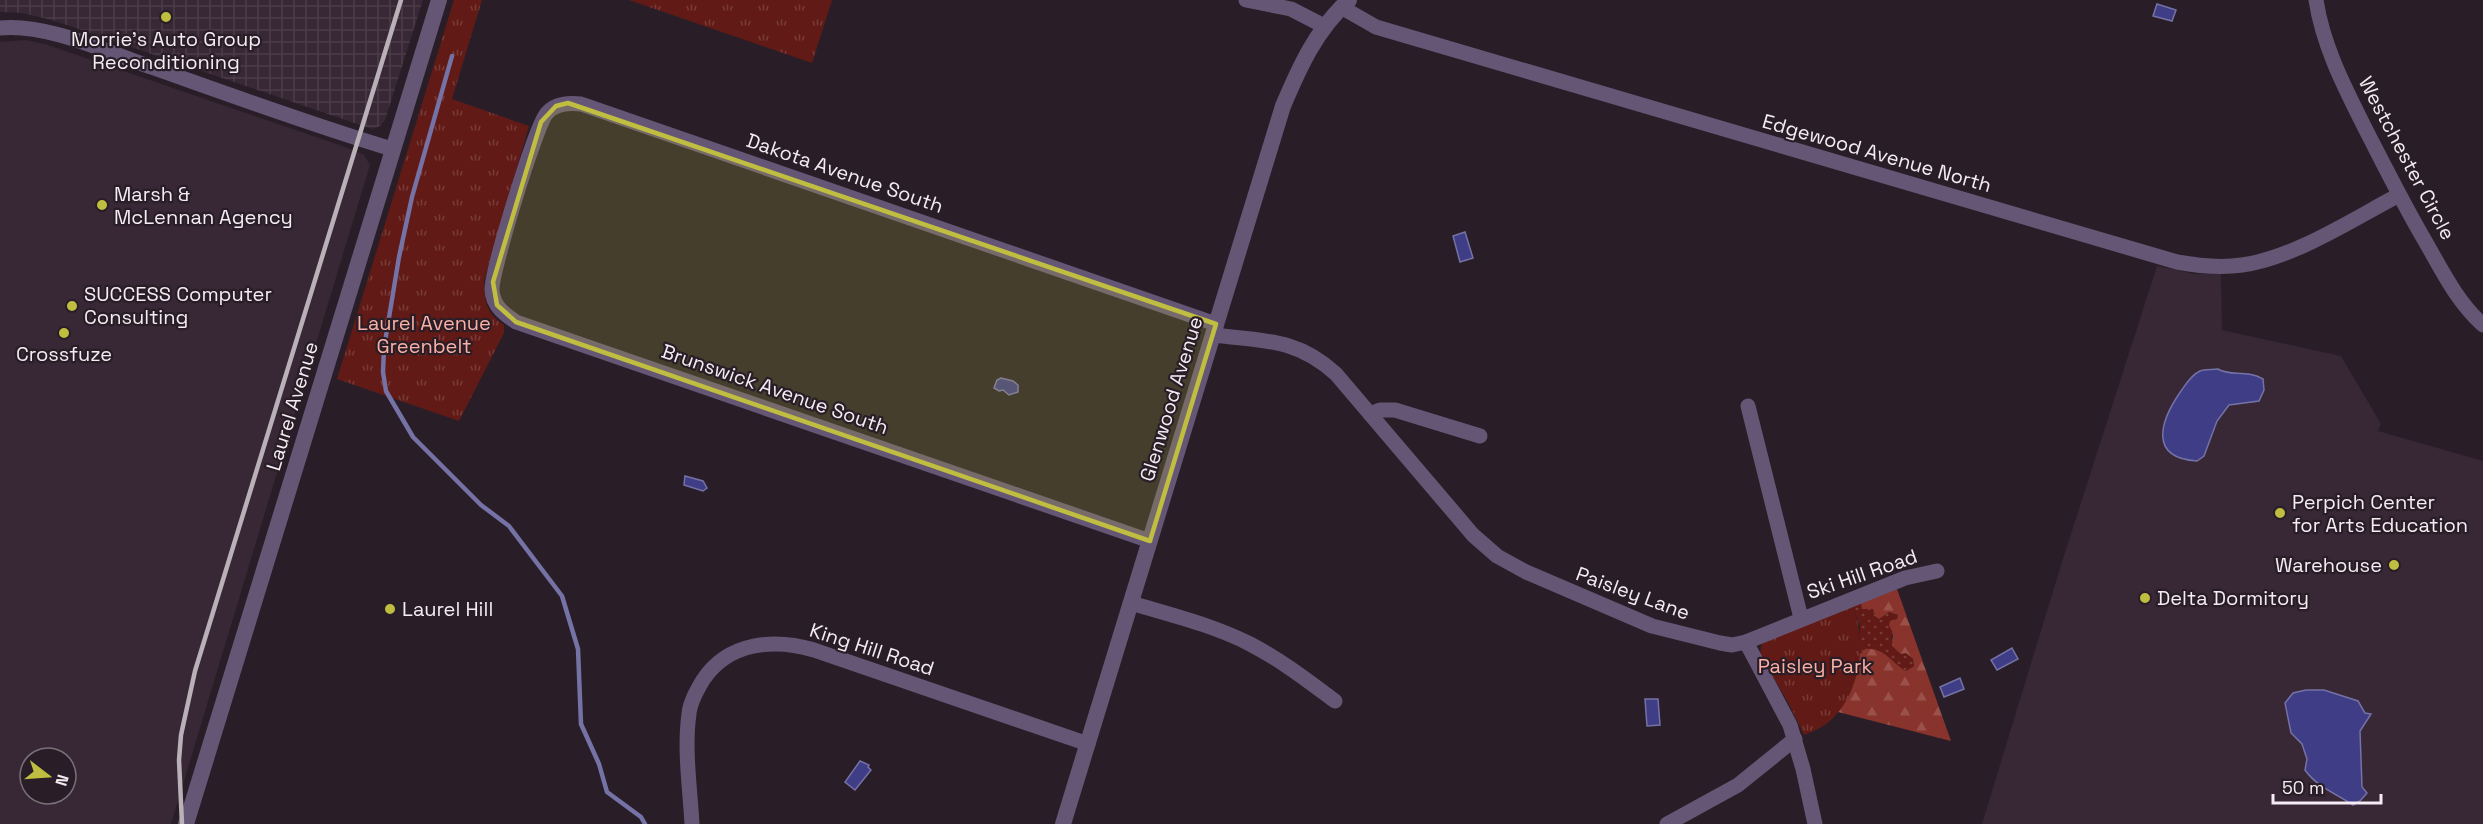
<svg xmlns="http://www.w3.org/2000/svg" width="2483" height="824" font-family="'Space Grotesk',sans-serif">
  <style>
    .built { fill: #382734; fill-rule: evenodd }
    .industrial { fill: url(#industrial-grid) }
    .grass { fill: url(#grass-dots) }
    .forest { fill: url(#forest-firs) }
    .park { fill: url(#park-tufts) }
    .water { fill: #3e3d85; stroke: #7572a6; stroke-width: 1.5 }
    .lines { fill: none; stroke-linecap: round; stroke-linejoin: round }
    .stream { stroke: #7572a6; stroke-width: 4.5 }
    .minor { stroke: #665676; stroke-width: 15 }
    .tertiary { stroke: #665676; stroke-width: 16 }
    .rail { stroke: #b9b1b7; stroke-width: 4.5 }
    .marked { fill: #bfbe41; fill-opacity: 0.2; stroke: #bfbe41; stroke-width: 4.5; stroke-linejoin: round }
    .poi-dot { fill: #bfbe41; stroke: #291e27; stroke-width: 2 }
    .labels { text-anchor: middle; stroke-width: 4.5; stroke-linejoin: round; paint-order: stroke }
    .poi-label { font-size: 20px; fill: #f4ecf2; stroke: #291e27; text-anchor: start }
    .street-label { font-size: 20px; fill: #f4ecf2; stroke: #291e27 }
    .park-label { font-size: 20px; fill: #fab0a5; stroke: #291e27 }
  </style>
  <defs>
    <pattern id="industrial-grid" width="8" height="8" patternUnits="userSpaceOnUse" patternTransform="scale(1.5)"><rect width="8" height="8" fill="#382734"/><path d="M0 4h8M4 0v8" fill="none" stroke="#4c3c48"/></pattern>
    <pattern id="grass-dots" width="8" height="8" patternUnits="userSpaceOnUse" patternTransform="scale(1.5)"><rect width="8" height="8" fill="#611a15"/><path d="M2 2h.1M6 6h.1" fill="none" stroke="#783b38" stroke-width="1.8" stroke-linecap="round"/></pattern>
    <pattern id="forest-firs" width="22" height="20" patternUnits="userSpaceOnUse" patternTransform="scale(1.5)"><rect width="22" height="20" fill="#88332b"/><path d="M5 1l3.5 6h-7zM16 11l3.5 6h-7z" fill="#99514a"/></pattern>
    <pattern id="park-tufts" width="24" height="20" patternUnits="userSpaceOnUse" patternTransform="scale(1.5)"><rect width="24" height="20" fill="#611a15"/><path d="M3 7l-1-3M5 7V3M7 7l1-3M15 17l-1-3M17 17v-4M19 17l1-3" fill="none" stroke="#783b38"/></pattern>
  </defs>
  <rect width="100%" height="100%" fill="#291e27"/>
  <g class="built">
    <path d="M25,40L45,44L348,148L364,155L370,165L171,824H0V42ZM30,758H66V794H30Z"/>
    <polygon points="2157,266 2195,274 2221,274 2222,330 2341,356 2381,424 2378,431 2483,461 2483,824 1982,824 2061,565"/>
  </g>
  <polygon class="industrial" points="0,0 423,0 385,120 380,126 372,129 52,20 22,13 0,12"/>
  <path class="grass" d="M1861,603L1898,615L1891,639L1913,659L1914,666L1906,671C1886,661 1892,651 1865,649L1859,655L1860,626L1852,606Z"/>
  <path class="forest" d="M1897,589L1951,741L1838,712L1851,690L1859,655L1865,649C1885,647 1891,663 1906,671L1914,666L1913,659L1906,653L1901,654L1892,646L1893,633L1889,625L1890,621L1897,619L1898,615L1889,612L1879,619L1875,616L1873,609H1862L1861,603Z"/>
  <g class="park">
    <path d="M454,0H482L452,99L529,126L484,281C484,300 487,315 504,325V333L459,421L337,379Z"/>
    <polygon points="629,0 832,0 812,63"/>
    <path d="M1852,606C1868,640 1860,693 1832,719C1824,727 1814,731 1804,735L1790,706L1760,654L1762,643Z"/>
  </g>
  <g class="water">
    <polygon points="2157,4 2176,10 2172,21 2153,16"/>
    <polygon points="1465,232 1473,258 1460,262 1453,236"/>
    <path d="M2218,369C2231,377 2246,369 2263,379L2264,390L2259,401L2229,405L2217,421L2204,456L2197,461C2148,458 2160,421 2181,391C2186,384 2191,375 2200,371C2205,369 2213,370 2218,369Z"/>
    <polygon points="1001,378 1013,381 1018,385 1018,392 1009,395 1003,390 999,391 994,388 997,380"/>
    <polygon points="685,476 703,481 707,488 703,491 684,485"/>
    <polygon points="2012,648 2018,659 1997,670 1991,660"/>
    <polygon points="1960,678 1964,689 1944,697 1940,687"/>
    <path d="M2306,690H2324L2358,701L2365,713L2371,714L2360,731L2362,787L2367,793L2360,801L2353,805C2336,794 2316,786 2305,770L2307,759L2302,744L2291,733L2285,703L2293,693Z"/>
    <polygon points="1645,699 1658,699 1660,725 1647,726"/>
    <polygon points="860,761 869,765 868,767 871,770 855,790 845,782"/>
  </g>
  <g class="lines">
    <polyline class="stream" points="452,56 412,197 399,257 384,348 383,372 386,391 413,437 481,505 509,526 562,596 578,649 581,724 599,764 607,792 641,817 645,824"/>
    <g class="minor">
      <polyline points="1246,0 1291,9 1324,26"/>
      <path d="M2316,0C2323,47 2346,90 2367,132C2385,167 2402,201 2421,234C2440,266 2455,300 2483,325"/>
      <path d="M1341,7L1376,27L2177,262C2199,266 2221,268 2242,265C2294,258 2353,219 2399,195"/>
      <path d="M0,28C48,23 109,53 154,68C233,96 312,125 392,149"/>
      <path d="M1213,335C1263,341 1297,338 1336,374L1473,535L1497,556L1526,572L1652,626L1720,643L1732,645L1746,642L1905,578L1937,571"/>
      <polyline points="1748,406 1801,618"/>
      <polyline points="1370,414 1380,410 1395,410 1480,436"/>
      <path d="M1150,541L516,322C504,314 493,306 492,290C491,273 536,124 547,113C556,103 569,103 581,104L1216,324"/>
      <path d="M1131,603C1171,615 1213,625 1250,644C1281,660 1308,681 1335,701"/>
      <polyline points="1746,642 1790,725 1803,769 1815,824"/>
      <path d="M692,824C690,788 684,749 689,714C690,702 697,690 703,680C728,642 774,638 814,650L1088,744"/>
      <polyline points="1667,824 1738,785 1795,739"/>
    </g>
    <g class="tertiary">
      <polyline points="186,824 439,0"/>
      <path d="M1063,824L1283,106C1300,66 1316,30 1349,0"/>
    </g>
    <polyline class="rail" points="182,824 179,760 181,735 195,671 401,0"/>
  </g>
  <path class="marked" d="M568,103L1216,324L1150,541L516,322L497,305L493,282L541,122L556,106Z"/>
  <g class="poi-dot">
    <circle cx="166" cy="17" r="6"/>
    <circle cx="102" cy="205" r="6"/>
    <circle cx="72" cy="306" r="6"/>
    <circle cx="64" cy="333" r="6"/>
    <circle cx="2280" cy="513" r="6"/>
    <circle cx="2394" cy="565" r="6"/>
    <circle cx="2145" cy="598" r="6"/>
    <circle cx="390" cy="609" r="6"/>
  </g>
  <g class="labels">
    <g class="poi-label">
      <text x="166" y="46" text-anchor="middle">Morrie's Auto Group<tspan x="166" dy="23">Reconditioning</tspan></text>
      <text x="114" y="201">Marsh &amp;<tspan x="114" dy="23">McLennan Agency</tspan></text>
      <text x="84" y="301">SUCCESS Computer<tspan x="84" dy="23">Consulting</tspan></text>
      <text x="64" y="361" text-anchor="middle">Crossfuze</text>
      <text x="2292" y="509">Perpich Center<tspan x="2292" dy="23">for Arts Education</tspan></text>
      <text x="2382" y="572" text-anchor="end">Warehouse</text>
      <text x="2157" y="605">Delta Dormitory</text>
      <text x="402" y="616">Laurel Hill</text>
    </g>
    <g class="street-label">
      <text transform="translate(1877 153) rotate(16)" y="7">Edgewood Avenue North</text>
      <text transform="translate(2407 158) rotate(62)" y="7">Westchester Circle</text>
      <text transform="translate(845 173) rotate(19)" y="7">Dakota Avenue South</text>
      <text transform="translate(775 389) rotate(19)" y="7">Brunswick Avenue South</text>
      <text transform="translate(1171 399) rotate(-73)" y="7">Glenwood Avenue</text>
      <text transform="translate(292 406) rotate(-73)" y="7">Laurel Avenue</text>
      <text transform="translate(1862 574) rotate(-19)" y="7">Ski Hill Road</text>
      <text transform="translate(1633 593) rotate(20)" y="7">Paisley Lane</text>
      <text transform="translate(872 649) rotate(18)" y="7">King Hill Road</text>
    </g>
    <g class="park-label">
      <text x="424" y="330">Laurel Avenue<tspan x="424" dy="23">Greenbelt</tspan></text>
      <text x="1815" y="673">Paisley Park</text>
    </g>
  </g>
  <g transform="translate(48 776) rotate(107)"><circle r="28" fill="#291e27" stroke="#7a7078" stroke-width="1.5"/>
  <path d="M0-4.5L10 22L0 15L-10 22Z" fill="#bfbe41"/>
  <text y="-9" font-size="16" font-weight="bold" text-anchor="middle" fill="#f4ecf2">N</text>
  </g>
  <path d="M2273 794v9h108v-9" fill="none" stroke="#f4ecf2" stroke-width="3"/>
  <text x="2282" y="794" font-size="18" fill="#f4ecf2" stroke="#291e27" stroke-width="4.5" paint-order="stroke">50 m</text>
</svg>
